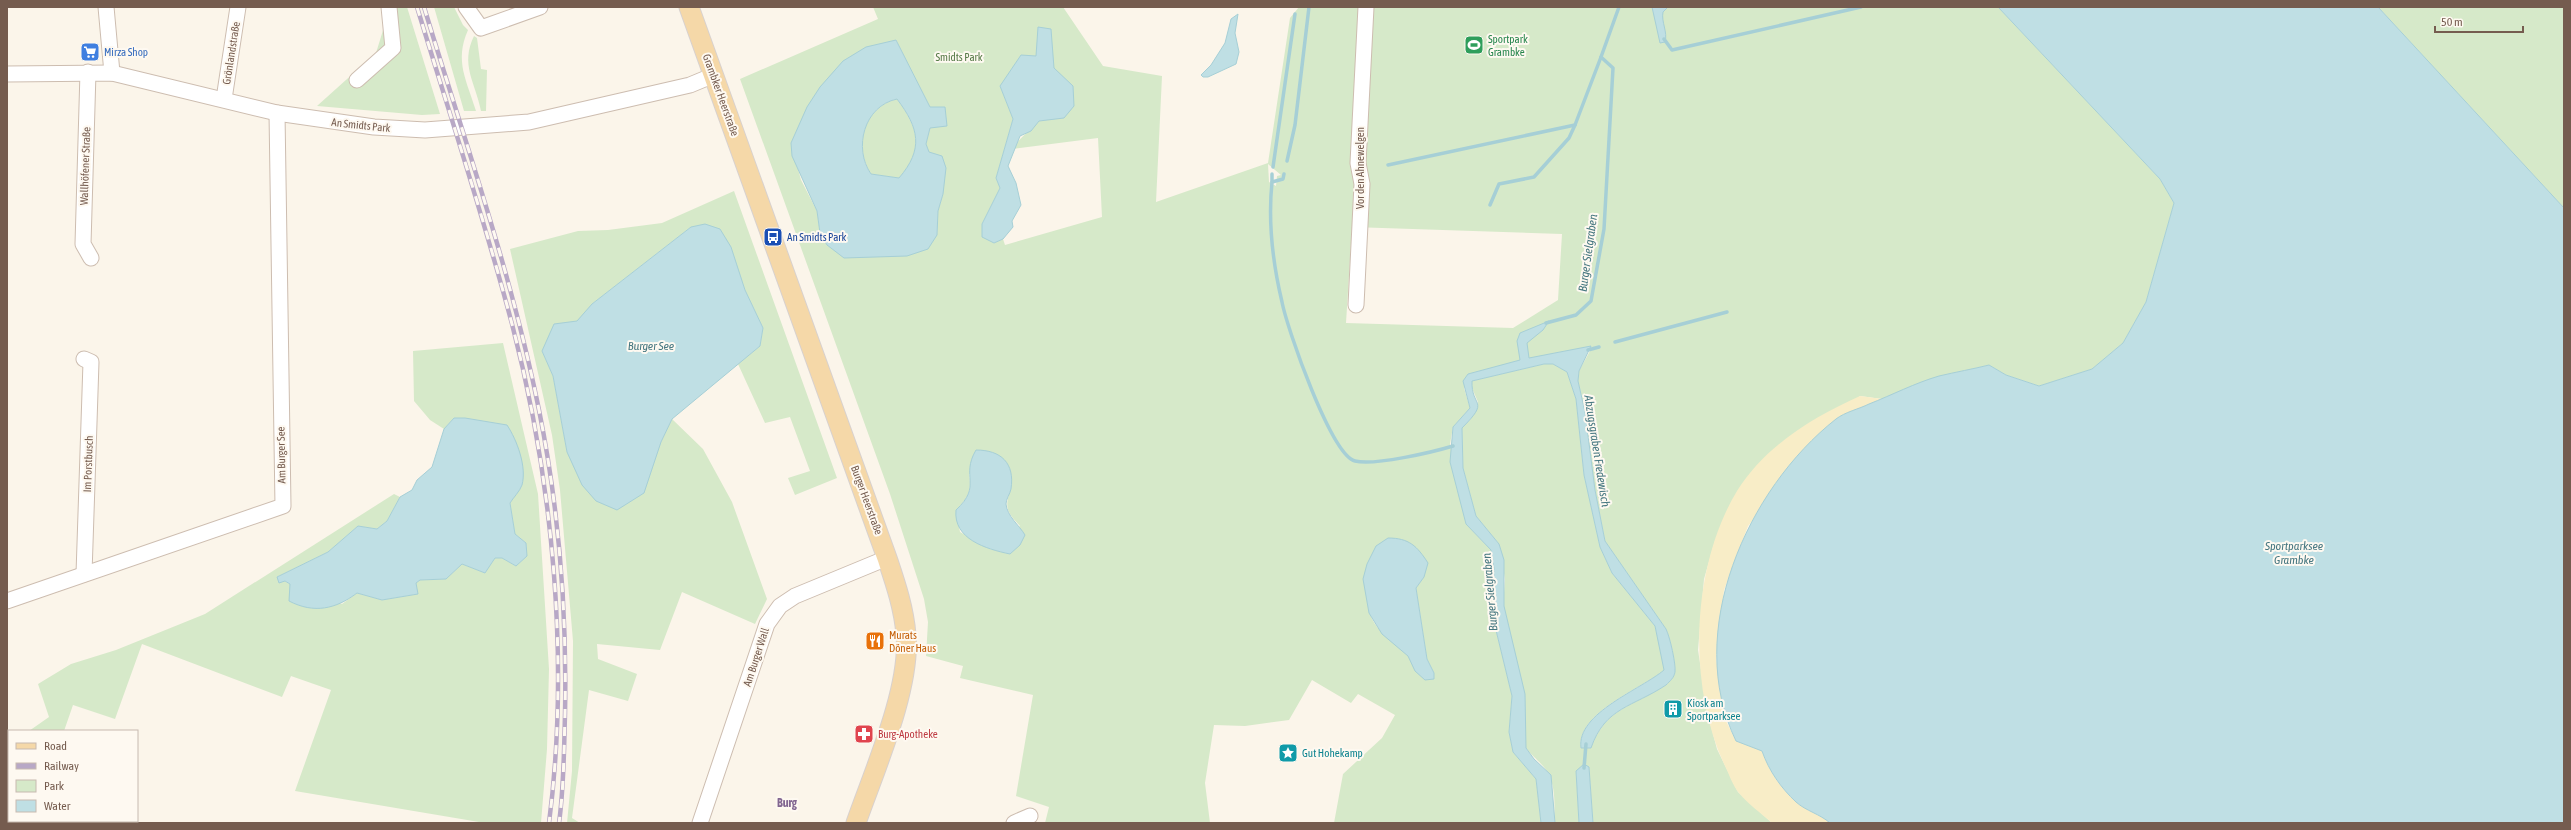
<svg xmlns="http://www.w3.org/2000/svg" width="2571" height="830" font-family="'Asap Condensed',sans-serif">
  <style>
    .green { fill: #d6e9c9; fill-rule: evenodd }
    .sand { fill: #f8edc7 }
    .water { fill: #bfdfe4; stroke: #a6cfd6; fill-rule: evenodd }
    .lines { fill: none; stroke-linecap: round; stroke-linejoin: round }
    .stream { stroke: #a6cfd6; stroke-width: 3.5 }
    .minor-casing { stroke: #cdbdb0; stroke-width: 17 }
    .major-casing { stroke: #d8d1ce; stroke-width: 21 }
    .minor { stroke: #fff; stroke-width: 15 }
    .major { stroke: #f5d8a8; stroke-width: 19 }
    .rail-casing { stroke: #b8a8c6; stroke-width: 4.5 }
    .rail { stroke: #fef9f1; stroke-width: 3; stroke-dasharray: 9; stroke-linecap: butt }
    .labels { text-anchor: middle; stroke-width: 4; stroke-linejoin: round; paint-order: stroke }
    .leisure-label { font-size: 11px; fill: #27864d; stroke: #fef9f1; text-anchor: start }
    .shop-label { font-size: 11px; fill: #366cbe; stroke: #fef9f1; text-anchor: start }
    .street-label { font-size: 11px; fill: #755c4f; stroke: #fef9f1 }
    .park-label { font-size: 11px; fill: #567a47; stroke: #fef9f1 }
    .transit-label { font-size: 11px; fill: #164399; stroke: #fef9f1; text-anchor: start }
    .food-label { font-size: 11px; fill: #c56008; stroke: #fef9f1; text-anchor: start }
    .culture-label { font-size: 11px; fill: #0d838f; stroke: #fef9f1; text-anchor: start }
    .health-label { font-size: 11px; fill: #be3a42; stroke: #fef9f1; text-anchor: start }
    .water-label { font-size: 12px; font-style: italic; fill: #467780; stroke: #fef9f1 }
    .neighbourhood-label { font-size: 12px; font-weight: bold; fill: #826691; stroke: #fef9f1 }
  </style>
  <rect width="100%" height="100%" fill="#fbf5ea"/>
  <g class="green">
    <polygon points="384,7 407,7 440,114 422,115 317,106 376,53 384,27"/>
    <path d="M434,7H454L463,25L468,30C454,61 467,81 476,111H464Z"/>
    <path d="M873,7H1063L1103,66L1162,76L1156,202L1268,163L1290,18L1299,7H1998L2160,179L2174,203L2146,302L2123,343L2092,369L2039,386L2006,375L1989,365L1938,377L1882,399L1860,396L1715,541L1704,579L1698,650L1708,715L1717,749L1738,792L1772,823H1593L1589,767L1576,771L1579,823H1555C1554,805 1557,781 1543,766C1537,759 1532,756 1526,748L1503,606L1505,579L1499,544L1476,516L1463,468L1462,428L1470,420L1478,402L1472,388V381L1544,364H1553L1567,372L1576,399L1584,475L1600,547L1612,573L1655,626L1665,670C1642,688 1576,713 1581,748H1591C1605,708 1634,706 1666,685C1670,681 1674,678 1675,672C1676,664 1670,637 1666,629L1605,541L1595,490L1585,412L1578,381L1579,371L1591,349L1561,352L1468,374L1464,388L1470,408L1453,427L1450,444L1466,524L1491,550L1494,568V622L1512,696L1509,732L1513,752L1536,779L1541,823H1334L1343,774L1382,738L1395,715L1358,694L1351,703L1312,680L1289,720L1245,726L1214,725L1205,783L1210,823H1045L1049,807L1016,796L1033,695L960,678L963,666L926,656L928,622L924,599L890,494L740,79L878,19ZM896,40L930,107H945L930,128L926,144L943,194L938,211L937,235L827,245L820,233L817,211L801,180L791,143L797,131ZM1036,57L1073,86L1043,121H1039C1029,133 1021,135 1013,149L1098,138L1102,217L1005,245L1003,239L994,243L982,224L1000,188L996,178L1013,119L1000,86ZM1268,164L1281,175L1277,176L1276,186L1269,182ZM1352,227L1562,234L1558,300L1513,328L1346,323ZM969,474L1010,491C1004,509 1008,513 1020,526L992,550L960,532L956,510C968,498 972,491 969,474ZM1424,577L1416,588L1427,659L1434,673L1425,680C1415,671 1414,662 1407,655C1386,634 1366,627 1367,592Z"/>
    <polygon points="2378,7 2564,7 2564,208"/>
    <path d="M474,36L477,38L481,69L487,70L486,111H481C475,81 460,65 474,36Z"/>
    <path d="M897,99C919,129 924,149 899,178L871,174C853,146 864,107 897,99Z"/>
    <polygon points="734,191 837,478 795,495 788,478 810,471 790,417 765,423 738,364 760,346 763,328 745,290 691,227 592,304 583,317 542,351 553,376 567,452 661,442 672,419 703,449 732,502 767,599 755,624 682,592 660,650 597,644 598,659 637,674 628,701 589,690 572,818 580,823 567,823 572,771 573,641 560,490 552,435 510,249 578,231 608,230 662,223"/>
    <polygon points="503,343 538,494 549,669 547,749 541,823 485,823 295,791 331,690 291,676 282,697 142,644 115,719 73,705 64,731 29,731 49,717 38,684 71,664 116,650 205,614 394,494 400,497 387,521 377,529 358,526 328,552 277,577 290,584 342,604 357,593 382,600 417,594 416,583 420,580 446,579 462,564 485,573 495,558 502,558 516,566 527,556 526,543 515,534 510,503 522,485 483,422 454,418 444,429 430,420 414,401 413,351"/>
  </g>
  <path class="sand" d="M1860,396L1882,399L1837,418L1748,526L1724,590L1716,659L1726,721L1736,741L1762,751C1769,771 1781,789 1796,802C1806,811 1820,814 1830,823H1772C1761,813 1748,804 1739,793C1733,786 1729,774 1725,766C1687,686 1691,567 1737,491C1765,446 1813,417 1860,396Z"/>
  <g class="water">
    <path d="M1652,7H1668L1663,12C1661,22 1668,32 1665,42L1660,43Z"/>
    <path d="M1998,7H2378L2564,208V823H1830C1820,814 1806,811 1796,802C1781,788 1769,771 1762,751L1736,741C1683,632 1747,489 1836,419C1845,412 1859,409 1869,404C1892,395 1915,383 1939,376C1956,372 1973,369 1989,365L2006,375L2039,386L2092,369L2123,343L2146,302L2174,203L2160,179Z"/>
    <polygon points="1238,14 1235,33 1239,52 1236,64 1208,77 1203,77 1201,75 1211,65 1225,43 1231,19"/>
    <polygon points="1038,27 1051,29 1054,68 1073,86 1074,106 1064,118 1039,121 1031,131 1020,136 1008,166 1016,183 1021,205 1012,221 1013,227 1003,239 994,243 982,237 982,224 1000,188 996,178 1013,119 1000,86 1021,55 1036,56"/>
    <path d="M896,40L930,107H945L947,126L930,128L926,144L929,152L942,156L946,168L943,194L938,211L937,235L928,249L907,256L844,258L827,245L820,233L817,211L792,156L791,143L807,107L820,87L843,61L866,47ZM897,99C919,128 924,149 899,178L871,174C853,148 864,106 897,99Z"/>
    <polygon points="705,224 720,229 731,247 745,290 763,328 760,346 672,419 661,442 644,493 617,510 596,501 582,485 567,452 553,376 542,351 554,324 577,321 592,304 691,227"/>
    <path d="M1549,321L1543,330L1527,343L1529,358L1591,346L1579,371L1578,381L1585,412L1595,490L1605,541L1666,629C1670,637 1676,664 1675,672C1674,678 1670,681 1666,685C1633,707 1605,707 1591,748H1581C1576,713 1642,689 1664,670L1655,626L1612,573L1600,547L1584,475L1576,399L1567,372L1553,364H1544L1472,381C1471,408 1491,399 1462,428L1463,468L1476,516L1499,544L1504,560V606L1525,694L1526,748L1534,759L1551,775L1555,823H1541L1536,779L1513,752L1509,732L1512,696L1494,622V568L1491,550L1466,524L1450,462L1453,427L1470,408L1463,381L1468,374L1520,360L1517,341L1520,333Z"/>
    <path d="M454,418H465L507,425C517,440 527,467 522,485C520,491 513,498 510,503L515,534L526,543L527,556L516,566L502,558H495L485,573L462,564L446,579L420,580L416,583L418,594L382,600L357,593C336,609 314,614 289,601L290,584L285,581L279,583L277,577L328,552L358,526L377,529L387,521L400,497L412,490L417,480L432,467L444,429Z"/>
    <path d="M976,450C1001,450 1015,463 1011,489C1010,494 1006,499 1006,504C1007,516 1019,525 1025,535L1020,545L1010,554C986,549 953,539 956,510C983,485 960,477 976,450Z"/>
    <path d="M1388,538C1409,538 1417,546 1428,563L1424,577L1416,588L1427,659L1434,673V679L1425,680L1415,671L1408,656L1382,634L1369,613L1363,579L1367,564L1376,546Z"/>
    <polygon points="1584,764 1589,767 1593,823 1579,823 1576,771"/>
  </g>
  <g class="lines">
    <g class="stream">
      <polyline points="1664,39 1672,50 1861,7"/>
      <polyline points="1287,161 1295,125 1309,7"/>
      <polyline points="1388,165 1575,125 1601,57"/>
      <polyline points="1273,167 1295,14"/>
      <path d="M1284,174L1283,179L1272,182C1268,221 1273,264 1282,302C1287,328 1331,455 1355,461C1374,466 1433,452 1453,446"/>
      <polyline points="1272,182 1272,174"/>
      <polyline points="1490,205 1499,184 1534,177 1569,138 1575,125"/>
      <polyline points="1546,323 1576,315 1591,301 1604,229 1613,68 1601,57 1619,7"/>
      <polyline points="1615,342 1727,312"/>
      <polyline points="1588,350 1599,347"/>
      <polyline points="1584,768 1586,744"/>
    </g>
    <g class="minor-casing">
      <g id="minor">
        <polyline points="106,7 112,73"/>
        <polyline points="466,7 481,28 540,7"/>
        <polyline points="88,72 83,244 91,258"/>
        <polyline points="7,74 112,73 277,113 374,127 425,130 529,122 690,85 714,75"/>
        <polyline points="357,80 393,48 389,7"/>
        <polyline points="224,99 238,7"/>
        <polyline points="1356,305 1362,184 1358,163 1366,7"/>
        <polyline points="84,574 91,362 84,359"/>
        <polyline points="7,601 283,506 277,113"/>
        <polyline points="700,823 767,624 780,606 795,596 887,558"/>
        <polyline points="1014,823 1030,816"/>
      </g>
    </g>
    <g class="major-casing">
      <path id="major" d="M689,7L887,558C895,582 904,608 906,635C911,688 874,771 856,823"/>
    </g>
    <use href="#minor" class="minor"/>
    <use href="#major" class="major"/>
    <g class="rail-casing">
      <g id="rail">
        <path d="M417,7C449,112 484,218 512,324C553,481 570,661 549,823"/>
        <path d="M424,7C464,139 512,275 539,410C559,509 567,613 565,714C564,750 564,787 559,823"/>
      </g>
    </g>
    <use href="#rail" class="rail"/>
  </g>
  <defs>
    <g id="stadium-square" transform="scale(1)"><rect x="-9" y="-9" width="18" height="18" rx="4" fill="#2e9e5b" stroke="#fef9f1"/><path d="M0-5a6.5 5 0 1 0 0 10a6.5 5 0 1 0 0-10ZM-3.5-1.8h7v3.6h-7Z" fill="#fff"/></g>
    <g id="supermarket-square" transform="scale(1)"><rect x="-9" y="-9" width="18" height="18" rx="4" fill="#3f7fe0" stroke="#fef9f1"/><path d="M-6-5.5h2.5l.6 2H6L4.5 2H-2.5L-4.4-4H-6ZM-1.5 3.2a1.3 1.3 0 1 0 .1 0ZM3 3.2a1.3 1.3 0 1 0 .1 0Z" fill="#fff"/></g>
    <g id="bus-square" transform="scale(1)"><rect x="-9" y="-9" width="18" height="18" rx="4" fill="#1a4fb4" stroke="#fef9f1"/><path d="M-5-6H5V4H4V6H2V4H-2V6H-4V4H-5ZM-3.5-4V0h7V-4ZM-3.5 1.2v1.5H-2V1.2ZM2 1.2v1.5H3.5V1.2Z" fill="#fff"/></g>
    <g id="restaurant-square" transform="scale(1)"><rect x="-9" y="-9" width="18" height="18" rx="4" fill="#e8710a" stroke="#fef9f1"/><path d="M-5-6h1v4h1v-4h1v4h1v-4h1v5L-1.5 .5V6h-2V.5L-5-1ZM5-6V6H3V1.5H1.5Q1.5-4 5-6Z" fill="#fff"/></g>
    <g id="building-square" transform="scale(1)"><rect x="-9" y="-9" width="18" height="18" rx="4" fill="#0f9aa8" stroke="#fef9f1"/><path d="M-4-6H4V6H1V3H-1V6H-4ZM-2.5-4.3h1.7v1.8h-1.7ZM.8-4.3h1.7v1.8H.8ZM-2.5-1h1.7V.8h-1.7ZM.8-1h1.7V.8H.8Z" fill="#fff"/></g>
    <g id="pharmacy-square" transform="scale(1)"><rect x="-9" y="-9" width="18" height="18" rx="4" fill="#e0444e" stroke="#fef9f1"/><path d="M-2-6h4v4h4v4h-4v4h-4v-4h-4v-4h4Z" fill="#fff"/></g>
    <g id="sight-square" transform="scale(1)"><rect x="-9" y="-9" width="18" height="18" rx="4" fill="#0f9aa8" stroke="#fef9f1"/><path d="M0-6L1.8-2.2L6-1.7L2.9 1.2L3.7 5.4L0 3.3L-3.7 5.4L-2.9 1.2L-6-1.7L-1.8-2.2Z" fill="#fff"/></g>
  </defs>
  <g fill-rule="evenodd">
    <use href="#stadium-square" x="1474" y="45"/>
    <use href="#supermarket-square" x="90" y="52"/>
    <use href="#bus-square" x="773" y="237"/>
    <use href="#restaurant-square" x="875" y="641"/>
    <use href="#building-square" x="1673" y="709"/>
    <use href="#pharmacy-square" x="864" y="734"/>
    <use href="#sight-square" x="1288" y="753"/>
  </g>
  <g class="labels">
    <g class="leisure-label">
      <text x="1488" y="43">Sportpark<tspan x="1488" dy="13">Grambke</tspan></text>
    </g>
    <g class="shop-label">
      <text x="104" y="56">Mirza Shop</text>
    </g>
    <g class="street-label">
      <text transform="translate(231 53) rotate(-81)" y="4">Grönlandstraße</text>
      <text transform="translate(721 95) rotate(70)" y="4">Grambker Heerstraße</text>
      <text transform="translate(361 125) rotate(6)" y="4">An Smidts Park</text>
      <text transform="translate(85 166) rotate(-88)" y="4">Wallhöfener Straße</text>
      <text transform="translate(1360 168) rotate(-90)" y="4">Vor den Ahnewelgen</text>
      <text transform="translate(281 455) rotate(-91)" y="4">Am Burger See</text>
      <text transform="translate(88 464) rotate(-88)" y="4">Im Porstbusch</text>
      <text transform="translate(867 500) rotate(70)" y="4">Burger Heerstraße</text>
      <text transform="translate(756 657) rotate(-72)" y="4">Am Burger Wall</text>
    </g>
    <g class="park-label">
      <text x="959" y="61">Smidts Park</text>
    </g>
    <g class="transit-label">
      <text x="787" y="241">An Smidts Park</text>
    </g>
    <g class="food-label">
      <text x="889" y="639">Murats<tspan x="889" dy="13">Döner Haus</tspan></text>
    </g>
    <g class="culture-label">
      <text x="1687" y="707">Kiosk am<tspan x="1687" dy="13">Sportparksee</tspan></text>
      <text x="1302" y="757">Gut Hohekamp</text>
    </g>
    <g class="health-label">
      <text x="878" y="738">Burg-Apotheke</text>
    </g>
    <g class="water-label">
      <text transform="translate(1588 253) rotate(-82)" y="4">Burger Sielgraben</text>
      <text x="651" y="350">Burger See</text>
      <text transform="translate(1597 451) rotate(81)" y="4">Abzugsgraben Fredewisch</text>
      <text x="2294" y="550">Sportparksee<tspan x="2294" dy="14">Grambke</tspan></text>
      <text transform="translate(1490 592) rotate(-95)" y="4">Burger Sielgraben</text>
    </g>
    <g class="neighbourhood-label">
      <text x="787" y="807">Burg</text>
    </g>
  </g>
  <rect width="2571" height="830" fill="none" stroke="#755c4f" stroke-width="16"/>
  <rect x="8" y="730" width="130" height="92" fill="#fef9f1" stroke="#c7bab0"/>
  <rect x="16" y="743" width="20" height="6" fill="#f5d8a8" stroke="#c7bab0"/>
  <text x="44" y="750" font-size="12" fill="#755c4f">Road</text>
  <rect x="16" y="763" width="20" height="6" fill="#b8a8c6" stroke="#c7bab0"/>
  <text x="44" y="770" font-size="12" fill="#755c4f">Railway</text>
  <rect x="16" y="780" width="20" height="12" fill="#d6e9c9" stroke="#c7bab0"/>
  <text x="44" y="790" font-size="12" fill="#755c4f">Park</text>
  <rect x="16" y="800" width="20" height="12" fill="#bfdfe4" stroke="#c7bab0"/>
  <text x="44" y="810" font-size="12" fill="#755c4f">Water</text>
  <path d="M2435 26v6h88v-6" fill="none" stroke="#755c4f" stroke-width="2"/>
  <text x="2441" y="26" font-size="12" fill="#755c4f" stroke="#fef9f1" stroke-width="3" paint-order="stroke">50 m</text>
</svg>
